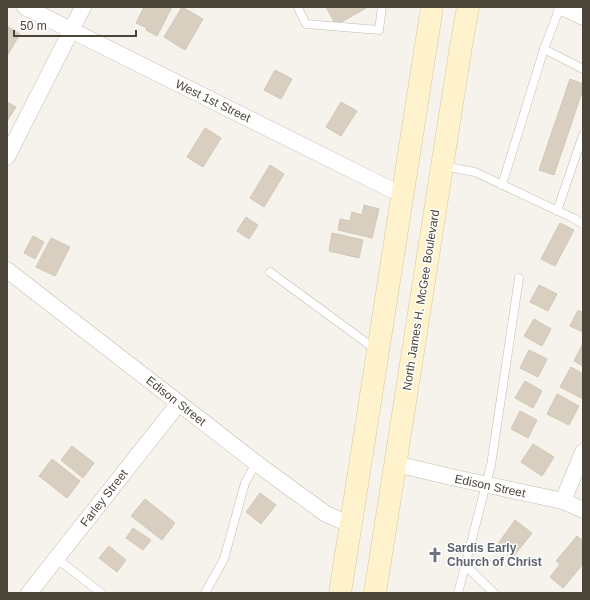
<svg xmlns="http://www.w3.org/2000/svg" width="590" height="600" font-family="Arial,sans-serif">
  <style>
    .building { fill: #d8cfc1; stroke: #d3c7b4 }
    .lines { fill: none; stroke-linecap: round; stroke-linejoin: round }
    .lane-casing { stroke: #c2bbae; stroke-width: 9 }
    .street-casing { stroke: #c2bbae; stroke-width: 17 }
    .secondary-casing { stroke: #d6c79b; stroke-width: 23 }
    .lane { stroke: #fff; stroke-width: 8 }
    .street { stroke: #fff; stroke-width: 16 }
    .secondary { stroke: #fff3cd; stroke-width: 22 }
    .labels { text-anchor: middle; stroke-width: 3; stroke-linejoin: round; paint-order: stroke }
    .street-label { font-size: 12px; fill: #4b4439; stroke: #fff }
    .worship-label { font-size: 12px; font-weight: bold; fill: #5b616d; stroke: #fff; text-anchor: start }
  </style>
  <rect width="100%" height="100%" fill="#f6f3ec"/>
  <g class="building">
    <polygon points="144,7 172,7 157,36 146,30 147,28 136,23"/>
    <polygon points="182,7 203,19 185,50 164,37"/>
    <polygon points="326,7 368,7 336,25"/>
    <polygon points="7,26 20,34 7,56"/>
    <polygon points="275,70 292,79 281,99 264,90"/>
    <polygon points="570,79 583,84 583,89 554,175 539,170"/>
    <polygon points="7,102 16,107 7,121"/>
    <polygon points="341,102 357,111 341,136 326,127"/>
    <polygon points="205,128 221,138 203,167 187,157"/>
    <polygon points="270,165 284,174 264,207 250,198"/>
    <polygon points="364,205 379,209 372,238 338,230 340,219 350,221 352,212 362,215"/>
    <polygon points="246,217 258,225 249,239 237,231"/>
    <polygon points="560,223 574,230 555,266 541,259"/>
    <polygon points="332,233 363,240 359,258 329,251"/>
    <polygon points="33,236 44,242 35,259 24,253"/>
    <polygon points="51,238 70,247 55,276 36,267"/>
    <polygon points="539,285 557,294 548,311 530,302"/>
    <polygon points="578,310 583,313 583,332 570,326"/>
    <polygon points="534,319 551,329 542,346 524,336"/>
    <polygon points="583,343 583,366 574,361"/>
    <polygon points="529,350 547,359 538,377 520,368"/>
    <polygon points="571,367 583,374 583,399 560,387"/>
    <polygon points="525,381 542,391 533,408 515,398"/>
    <polygon points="557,394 579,406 569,425 547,414"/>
    <polygon points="520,411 537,420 528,438 511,429"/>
    <polygon points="533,444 554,457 542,476 521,462"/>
    <polygon points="72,446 94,463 83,478 61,460"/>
    <polygon points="52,459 80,481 67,498 39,476"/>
    <polygon points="260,493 276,505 261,524 246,512"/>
    <polygon points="145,499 175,523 162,540 131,516"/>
    <polygon points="515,520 532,533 513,557 497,545"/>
    <polygon points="133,528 151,540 143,550 126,538"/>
    <polygon points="577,536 583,541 583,564 563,588 550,577 560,564 556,561"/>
    <polygon points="109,546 126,560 117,572 99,558"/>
  </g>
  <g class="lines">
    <g class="lane-casing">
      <g id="lane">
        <polyline points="299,7 299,10 306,24 379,30 382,7"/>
        <polyline points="560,7 544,49 583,69"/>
        <polyline points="442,166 475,172 573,218 583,224"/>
        <polyline points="502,185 544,49"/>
        <polyline points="557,211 583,135"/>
        <polyline points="270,272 375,349"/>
        <polyline points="56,558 101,593"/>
        <polyline points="465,565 494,593"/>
        <polyline points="205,593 224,559 245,483 256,463"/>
        <polyline points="458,593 491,465 519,278"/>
      </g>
    </g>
    <g class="street-casing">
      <g id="street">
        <polyline points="25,7 402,195"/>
        <polyline points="562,7 583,17"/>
        <polyline points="7,157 83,7"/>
        <polyline points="7,270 264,469 326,514 342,521 351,523"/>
        <polyline points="396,464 451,477 563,501 583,510"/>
        <polyline points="563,501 583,452"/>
        <polyline points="29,593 179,403"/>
      </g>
    </g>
    <g class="secondary-casing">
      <g id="secondary">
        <polyline points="340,593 432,7"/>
        <polyline points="375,593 461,46 468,7"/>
      </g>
    </g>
    <use href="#lane" class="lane"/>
    <use href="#street" class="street"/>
    <use href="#secondary" class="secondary"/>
  </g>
  <defs>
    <g id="church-bare" transform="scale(1.2)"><path d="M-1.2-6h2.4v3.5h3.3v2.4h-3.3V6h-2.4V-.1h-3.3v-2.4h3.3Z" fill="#6b7280" stroke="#fff" stroke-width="2.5" paint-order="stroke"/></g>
  </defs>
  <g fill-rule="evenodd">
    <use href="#church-bare" x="435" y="555"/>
  </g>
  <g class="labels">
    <g class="street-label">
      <text transform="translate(213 101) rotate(26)" y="4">West 1st Street</text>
      <text transform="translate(421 300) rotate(-81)" y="4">North James H. McGee Boulevard</text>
      <text transform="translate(176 401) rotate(38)" y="4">Edison Street</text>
      <text transform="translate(490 486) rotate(12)" y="4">Edison Street</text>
      <text transform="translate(104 498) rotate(-52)" y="4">Farley Street</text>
    </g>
    <g class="worship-label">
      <text x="447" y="552">Sardis Early<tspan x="447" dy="14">Church of Christ</tspan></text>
    </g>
  </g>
  <rect width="590" height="600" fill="none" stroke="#4b4439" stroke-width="16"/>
  <path d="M14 30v6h122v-6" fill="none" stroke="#4b4439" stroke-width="2"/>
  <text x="20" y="30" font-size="12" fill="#4b4439" stroke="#ffffff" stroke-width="3" paint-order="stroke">50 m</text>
</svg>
